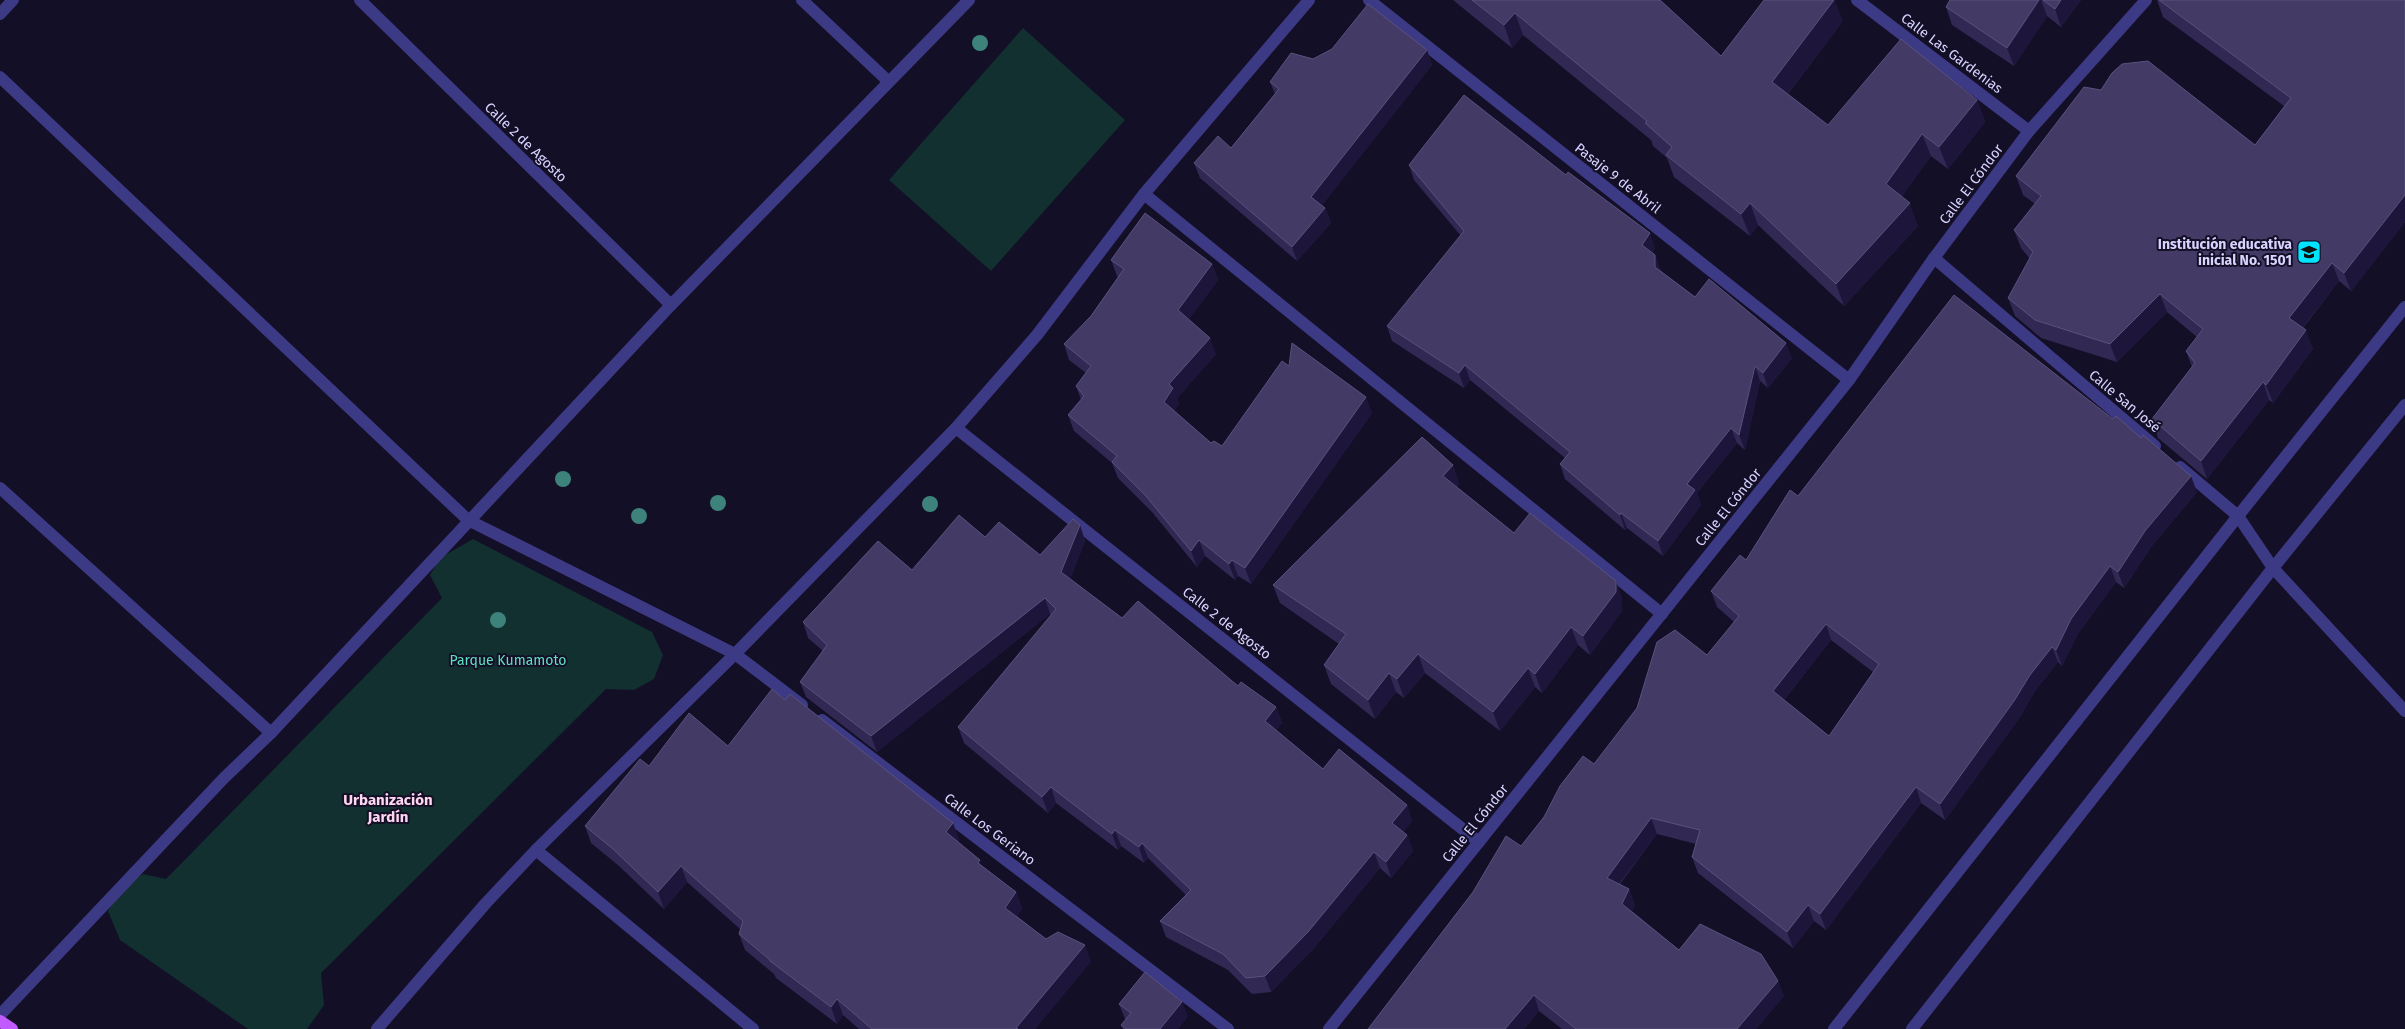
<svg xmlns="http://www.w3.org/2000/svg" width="2405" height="1029" font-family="'Fira Sans',sans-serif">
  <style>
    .green { fill: #12302f }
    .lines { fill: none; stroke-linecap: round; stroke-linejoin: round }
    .minor { stroke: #3d3a85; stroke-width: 12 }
    .major { stroke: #c25bff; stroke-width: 12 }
    .tree { fill: #3d827b }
    .wall { fill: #312854; fill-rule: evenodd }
    .shaded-wall { fill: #1d163a }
    .building { fill: #433a66; stroke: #5a527e; fill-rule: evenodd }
    .labels { text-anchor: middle; stroke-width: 4; stroke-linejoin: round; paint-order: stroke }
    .street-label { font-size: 14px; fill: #d9d4ff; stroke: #130f26 }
    .poi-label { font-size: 14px; font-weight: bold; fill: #d9d4ff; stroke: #130f26; text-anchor: end }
    .park-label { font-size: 14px; fill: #5fe0c0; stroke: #130f26 }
    .neighbourhood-label { font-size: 15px; font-weight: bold; fill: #ffd6f0; stroke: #130f26 }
  </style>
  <rect width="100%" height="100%" fill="#130f26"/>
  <g class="green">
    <polygon points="1023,28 1125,120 991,271 889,180"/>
    <polygon points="473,539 652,632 663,655 654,679 634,690 606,689 321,973 324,1005 307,1029 248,1029 120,940 108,911 123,886 143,874 166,879 442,598 430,575 440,558"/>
  </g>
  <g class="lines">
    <g class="minor">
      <polyline points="360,0 671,305"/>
      <polyline points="802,0 888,81"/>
      <polyline points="1369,0 1849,380"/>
      <polyline points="1857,0 2029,131"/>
      <polyline points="0,14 13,0"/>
      <polyline points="0,77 468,520 735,654 802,705"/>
      <polyline points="1144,194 1662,614"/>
      <polyline points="1934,258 2155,446"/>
      <polyline points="956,428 1479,842"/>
      <polyline points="2180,467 2238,516 2273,568 2405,711"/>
      <polyline points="0,488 271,733"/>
      <polyline points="822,720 1228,1029"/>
      <polyline points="536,850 753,1029"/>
      <polyline points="0,1015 224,778 271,733 671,305 969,0"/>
      <polyline points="377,1029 486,903 536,850 735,654 956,428 1037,335 1144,194 1309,0"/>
      <polyline points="1329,1029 1849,380 1934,258 2029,131 2146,0"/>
      <polyline points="1834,1029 2238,516 2405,307"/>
      <polyline points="1912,1029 2273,568 2405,405"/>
    </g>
    <polyline class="major" points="0,1021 12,1029"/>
  </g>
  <g class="tree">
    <circle cx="980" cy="43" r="8"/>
    <circle cx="563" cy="479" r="8"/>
    <circle cx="718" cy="503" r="8"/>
    <circle cx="930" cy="504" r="8"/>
    <circle cx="639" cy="516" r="8"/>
    <circle cx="498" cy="620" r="8"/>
  </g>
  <g class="wall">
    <polygon points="1453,0 1660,0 1721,56 1843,21 1788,94 1828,125 1977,100 1985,122 1948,169 1931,156 1901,197 1918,226 1844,306 1758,225 1750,236 1674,177 1667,158 1653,146 1651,140 1523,35 1512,48"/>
    <polygon points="1950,0 2081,0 2061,27 2047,16 2014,66 1952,25 1946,7"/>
    <polygon points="2157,0 2405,0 2405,222 2351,291 2339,281 2303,328 2313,349 2273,403 2269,400 2207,479 2158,438 2152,419 2192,367 2186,351 2197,337 2167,312 2117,362 2041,338 2015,316 2008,298 2030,259 2021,248 2014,230 2035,204 2023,195 2016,176 2255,145 2284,106 2163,17"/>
    <polygon points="1427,50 1432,65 1322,205 1325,208 1331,223 1297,261 1200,178 1194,163 1231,148 1275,94 1270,82 1313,59"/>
    <polygon points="1409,165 1655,248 1652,253 1655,255 1661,271 1695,297 1792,358 1768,388 1760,381 1745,450 1737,443 1697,493 1701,505 1663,556 1627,528 1625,530 1565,479 1560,464 1565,458 1470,380 1464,388 1392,341 1387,326 1461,236 1414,180"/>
    <polygon points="1111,260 1212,264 1218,280 1189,319 1216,354 1177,398 1179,404 1174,411 1211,443 1222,446 1289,366 1372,413 1251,584 1238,576 1235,580 1205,556 1197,567 1152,512 1118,478 1112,463 1074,431 1068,415 1081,400 1076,386 1086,373 1069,360 1064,344 1091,316 1118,277 1117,276"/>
    <polygon points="1453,465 1459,484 1457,487 1514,533 1616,581 1622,599 1622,611 1590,655 1578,645 1542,693 1535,687 1500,731 1425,673 1404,698 1396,692 1375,719 1331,684 1324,665 1339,644 1280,603 1273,585"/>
    <path d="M2197,492L2151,547L2124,588L2116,582L2077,635L2062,666L2058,662L2035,691L2020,717L1945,820L1921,803L1826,930L1814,921L1793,948L1698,873L1692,857L1696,844L1657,834L1620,884L1629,889L1635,905L1632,911L1679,950L1784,996L1756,1029H1562L1539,1011L1524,1029H1368L1521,846L1594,764L1707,655L1734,622L1717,607L1711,591L1746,560L1798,496ZM1831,640L1873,672L1829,736L1784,700Z"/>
    <polygon points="1080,525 1085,541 1070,579 1122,618 1276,707 1282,723 1276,730 1323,769 1407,805 1412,821 1403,832 1407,835 1413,851 1391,878 1380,868 1314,948 1271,992 1252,994 1228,970 1166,937 1160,921 1186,895 1148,858 1144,863 1121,846 1118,850 1056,803 1048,813 964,743 958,727 1051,615 1050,614 877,752 806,697 800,682 823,651 808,638 803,622 912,570 985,537 1040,555"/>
    <polygon points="785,700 953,823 959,840 958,842 982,866 1016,892 1022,908 1017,916 1046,939 1091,961 1035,1029 859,1029 843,1015 837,1024 776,978 774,974 745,950 739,934 740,929 687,882 664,909 619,866 591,843 585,826 649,766 728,746"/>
    <polygon points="1119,1004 1188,1016 1178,1029 1123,1029 1121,1025 1126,1020 1125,1019"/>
  </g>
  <g class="shaded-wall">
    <polygon points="1834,0 1835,0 1843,21 1780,104 1772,82"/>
    <polygon points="2039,0 2041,0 2047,16 2014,66 2007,48"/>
    <polygon points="2061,0 2081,0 2061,27 2055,9"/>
    <polygon points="1515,13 1523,35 1512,48 1504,25"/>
    <polygon points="1427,50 1432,65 1317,212 1311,197"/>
    <polygon points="1977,100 1985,122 1948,169 1939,147"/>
    <polygon points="1922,134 1931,156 1894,206 1886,184"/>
    <polygon points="2405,195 2405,222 2351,291 2344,273"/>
    <polygon points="1750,203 1758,225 1750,236 1741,214"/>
    <polygon points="1910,203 1918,226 1844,306 1836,284"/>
    <polygon points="1325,208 1331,223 1297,261 1292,247"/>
    <polygon points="1650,233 1655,248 1647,260 1642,245"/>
    <polygon points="1655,255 1661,270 1661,282 1655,267"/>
    <polygon points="2332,263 2339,281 2296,336 2289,318"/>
    <polygon points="1212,264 1218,280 1184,326 1178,310"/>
    <polygon points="2160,294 2167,312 2117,362 2110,344"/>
    <polygon points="2306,330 2313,349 2273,403 2266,385"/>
    <polygon points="1210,338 1216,354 1177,398 1179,404 1170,418 1164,402 1169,384"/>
    <polygon points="1786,343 1792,358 1768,388 1763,373"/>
    <polygon points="1465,365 1470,380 1464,388 1459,373"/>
    <polygon points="1755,366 1760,381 1745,450 1739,435"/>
    <polygon points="2263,382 2269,400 2207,479 2201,461"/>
    <polygon points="1366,397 1372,413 1251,584 1245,568"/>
    <polygon points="1731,428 1737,443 1697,493 1701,505 1663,556 1658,541 1687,484"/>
    <polygon points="1453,465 1459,484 1450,494 1443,476"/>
    <polygon points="2191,476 2197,492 2151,547 2124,588 2118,572 2145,531"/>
    <polygon points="1621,513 1627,528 1625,530 1620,515"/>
    <polygon points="1080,525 1085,541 1067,588 1061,572"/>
    <polygon points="1199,540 1205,556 1197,567 1191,551"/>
    <polygon points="1232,560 1238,576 1235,580 1229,564"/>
    <polygon points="2110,566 2116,582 2077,635 2062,666 2056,650 2071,619"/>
    <polygon points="1616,581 1622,599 1622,611 1590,655 1583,636"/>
    <polygon points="1045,598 1050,614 877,752 871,736"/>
    <polygon points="1826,624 1831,640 1779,706 1773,691"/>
    <polygon points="1571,627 1578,645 1542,693 1535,674"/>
    <polygon points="2052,647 2058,662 2035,691 2020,717 1945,820 1940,804 2030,675"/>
    <polygon points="1418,654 1425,673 1404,698 1397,679"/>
    <polygon points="1528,668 1535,687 1500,731 1493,712"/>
    <polygon points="1389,673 1396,692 1375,719 1368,700"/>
    <polygon points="1276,707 1282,723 1271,737 1265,721"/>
    <polygon points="1051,787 1056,803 1048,813 1042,797"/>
    <polygon points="1916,787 1921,803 1826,930 1820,914"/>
    <polygon points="1407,805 1412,821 1398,839 1392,823"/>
    <polygon points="1651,818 1657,834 1612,893 1607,878"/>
    <polygon points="953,823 959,840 952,848 946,832"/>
    <polygon points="1115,830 1121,846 1118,850 1112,834"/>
    <polygon points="1407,835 1413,851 1391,878 1386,862"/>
    <polygon points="1142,843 1148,858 1144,863 1139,847"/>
    <polygon points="1374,852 1380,868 1314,948 1271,992 1265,976"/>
    <polygon points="681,866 687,882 664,909 658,892"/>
    <polygon points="1629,889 1635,905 1628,920 1622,904"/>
    <polygon points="1016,892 1022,908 1011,924 1005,908"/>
    <polygon points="1808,905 1814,921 1793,948 1787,932"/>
    <polygon points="1085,945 1091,961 1035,1029 1017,1029 1016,1028"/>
    <polygon points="1778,981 1784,996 1756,1029 1737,1029"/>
    <polygon points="1534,995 1539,1011 1524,1029 1505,1029"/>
    <polygon points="837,999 843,1015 837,1024 831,1007"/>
    <polygon points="1182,1002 1188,1016 1178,1029 1160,1029"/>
  </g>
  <g class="building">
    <polygon points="1472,0 1660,0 1721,56 1764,0 1834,0 1772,82 1828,125 1901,39 1977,100 1939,147 1922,134 1886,184 1910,203 1836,284 1750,203 1741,214 1666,155 1672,147 1645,123 1647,121 1515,13 1504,25"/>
    <polygon points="1950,0 2039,0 2007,48 1946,7"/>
    <polygon points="2043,0 2061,0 2055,9"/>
    <polygon points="2159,0 2405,0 2405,195 2344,273 2332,263 2289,318 2306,330 2266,385 2263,382 2201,461 2152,419 2195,363 2186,351 2203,329 2160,294 2110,344 2035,320 2008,298 2033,252 2014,230 2041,196 2016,176 2084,87 2101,90 2112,73 2122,64 2148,61 2255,145 2291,98"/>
    <polygon points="1368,4 1427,50 1311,197 1325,208 1292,247 1194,163 1218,136 1231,148 1279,89 1270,82 1291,53 1313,59 1332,49"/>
    <polygon points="1464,95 1566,175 1568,172 1650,233 1642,245 1655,255 1655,267 1695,297 1709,279 1786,343 1763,373 1755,366 1739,435 1731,428 1687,484 1695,490 1658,541 1621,513 1620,515 1560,464 1570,452 1465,365 1459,373 1387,326 1464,231 1409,165"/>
    <polygon points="1145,213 1212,264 1178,310 1210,338 1169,384 1173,388 1164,402 1211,443 1214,441 1222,446 1282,361 1289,366 1292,343 1366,397 1245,568 1232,560 1229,564 1199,540 1191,551 1146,496 1112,462 1117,456 1068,415 1084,396 1076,386 1091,366 1064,344 1091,316 1124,269 1111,260"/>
    <path d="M1954,295L2113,419L2116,416L2141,438L2143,435L2191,476L2145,531L2118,572L2110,566L2071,619L2056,650L2052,647L2030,675L2014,701L1940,804L1916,787L1820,914L1808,905L1787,932L1692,857L1700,830L1651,818L1607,878L1629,889L1622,904L1679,950L1700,924L1761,954L1778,981L1737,1029H1576L1534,995L1505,1029H1368L1473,892L1506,836L1521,846L1544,817L1560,786L1583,756L1594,764L1637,708L1657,642L1675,630L1707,655L1739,616L1711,591L1740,555L1746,560L1790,490L1798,496ZM1826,624L1879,664L1829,736L1773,691Z"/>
    <polygon points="1422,437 1453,465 1443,476 1514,533 1530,513 1616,581 1616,592 1583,636 1571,627 1535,674 1528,668 1493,712 1418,654 1397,679 1389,673 1368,700 1324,665 1346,634 1273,585"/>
    <polygon points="959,515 985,537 999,522 1040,555 1073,519 1080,525 1061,572 1122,618 1138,601 1238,686 1241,682 1276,707 1265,721 1323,769 1339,749 1407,805 1392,823 1407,835 1386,862 1374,852 1308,932 1265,976 1246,978 1223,954 1160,921 1191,890 1142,843 1139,847 1115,830 1112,834 1051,787 1042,797 958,727 1056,609 1045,598 871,736 800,682 827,645 803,622 878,541 912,570"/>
    <polygon points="772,689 785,700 790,694 953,823 946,832 980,860 978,863 1016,892 1005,908 1046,939 1058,932 1085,945 1016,1028 1018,1029 872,1029 837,999 831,1007 770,961 770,960 739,934 743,921 681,866 658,892 613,849 585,826 640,759 649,766 689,713 728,746"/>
    <polygon points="1145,972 1182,1002 1160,1029 1126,1029 1121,1025 1131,1013 1119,1004"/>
  </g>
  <defs>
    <g id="school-square" transform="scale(1.25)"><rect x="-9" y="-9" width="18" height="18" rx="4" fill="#00e5ff" stroke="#130f26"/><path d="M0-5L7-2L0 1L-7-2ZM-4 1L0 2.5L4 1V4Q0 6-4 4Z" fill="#111"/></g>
  </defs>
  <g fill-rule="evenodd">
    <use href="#school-square" x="2309" y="252"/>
  </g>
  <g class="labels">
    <g class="street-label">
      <text transform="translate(1952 53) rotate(37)" y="5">Calle Las Gardenias</text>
      <text transform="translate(526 142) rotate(44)" y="5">Calle 2 de Agosto</text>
      <text transform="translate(1618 178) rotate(38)" y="5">Pasaje 9 de Abril</text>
      <text transform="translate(1971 184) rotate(-53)" y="5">Calle El Cóndor</text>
      <text transform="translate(2125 401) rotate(40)" y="5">Calle San José</text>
      <text transform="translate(1728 507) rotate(-51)" y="5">Calle El Cóndor</text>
      <text transform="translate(1227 623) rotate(38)" y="5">Calle 2 de Agosto</text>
      <text transform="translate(1475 823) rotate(-51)" y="5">Calle El Cóndor</text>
      <text transform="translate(990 829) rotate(37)" y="5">Calle Los Geriano</text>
    </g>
    <g class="poi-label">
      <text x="2292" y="249">Institución educativa<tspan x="2292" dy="16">inicial No. 1501</tspan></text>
    </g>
    <g class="park-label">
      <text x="508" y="665">Parque Kumamoto</text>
    </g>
    <g class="neighbourhood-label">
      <text x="388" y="805">Urbanización<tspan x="388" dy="17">Jardín</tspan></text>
    </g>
  </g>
</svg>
